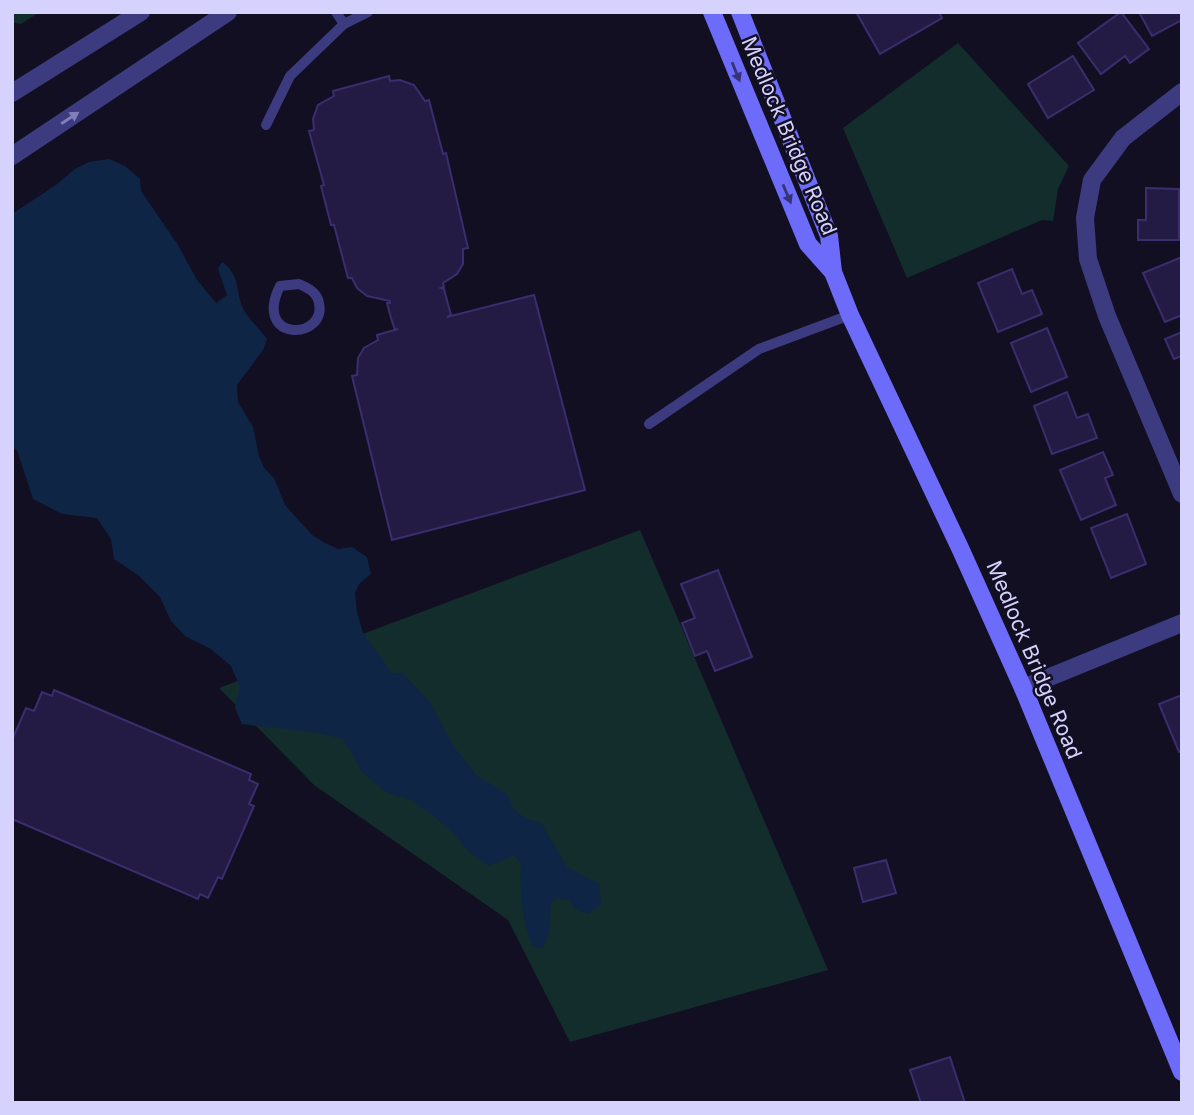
<svg xmlns="http://www.w3.org/2000/svg" width="1194" height="1115" font-family="Inter,sans-serif">
  <style>
    .green { fill: #122d2b }
    .water { fill: #0f2546 }
    .building { fill: #231b43; stroke: #3a2e6e; stroke-width: 2 }
    .lines { fill: none; stroke-linecap: round; stroke-linejoin: round }
    .service { stroke: #3c3b80; stroke-width: 10 }
    .minor { stroke: #3c3b80; stroke-width: 18 }
    .tertiary { stroke: #3c3b80; stroke-width: 18 }
    .secondary { stroke: #6d6cfa; stroke-width: 18 }
    .oneway { fill: #363479 }
    .oneway2 { fill: #817fb9 }
    .labels { text-anchor: middle; stroke-width: 5; stroke-linejoin: round; paint-order: stroke }
    .street-label { font-size: 21px; fill: #d6d2fe; stroke: #120f23 }
  </style>
  <rect width="100%" height="100%" fill="#120f23"/>
  <g class="green">
    <polygon points="12,12 40,12 21,24 12,22"/>
    <polygon points="958,43 1069,166 1058,189 1053,221 1042,220 907,278 843,128"/>
    <polygon points="640,530 828,970 570,1042 508,920 314,785 219,688"/>
  </g>
  <path class="water" d="M109,159L125,166L140,179L141,191L178,245L197,280L216,303L227,295L218,269L222,262C242,275 235,297 245,312C251,321 260,330 267,339L263,350L237,385L238,402L253,427L259,456L264,468L274,478L285,505L312,535L325,543L338,549L352,547L367,557L371,574L359,584L355,593L357,612L363,633L392,673H402L430,702L454,747L476,775L507,794L514,810L527,819L541,823L567,867L599,884L601,904L588,914L575,909L569,900L558,898L551,902L549,932L543,949L532,946C522,919 520,893 521,864L514,855L489,866L469,852L451,830L432,815L411,800L386,792L362,772L343,739L319,733L242,724L235,708L240,687L231,666L211,649L185,636L171,621L160,597L138,575L114,559L111,539L97,518L62,514L33,499L17,450L12,447V214L56,185L75,169L89,162Z"/>
  <g class="building">
    <polygon points="856,12 939,12 942,18 880,54"/>
    <polygon points="1121,12 1149,49 1130,63 1125,56 1101,74 1078,43"/>
    <polygon points="1139,12 1182,12 1182,20 1152,36"/>
    <polygon points="1073,56 1094,90 1048,118 1028,84"/>
    <polygon points="389,76 390,81 400,80 414,85 425,101 429,100 443,154 446,153 468,248 463,249 463,264 457,274 443,283 444,287 441,288 444,289 451,315 447,317 534,295 585,490 392,540 352,376 357,375 358,358 364,348 378,340 377,335 398,329 395,330 391,318 387,303 390,303 390,301 367,296 357,288 352,278 348,278 334,225 331,225 321,186 324,185 309,131 314,130 313,119 318,105 334,96 333,91"/>
    <polygon points="1146,188 1179,189 1179,240 1138,240 1138,220 1146,220"/>
    <polygon points="1182,257 1182,315 1165,322 1143,273"/>
    <polygon points="1012,269 1022,294 1032,290 1042,314 998,332 978,283"/>
    <polygon points="1047,328 1067,377 1031,392 1011,343"/>
    <polygon points="1182,332 1182,356 1174,359 1165,339"/>
    <polygon points="1067,392 1077,418 1088,414 1097,438 1052,454 1034,406"/>
    <polygon points="1103,452 1113,475 1105,478 1116,505 1081,520 1060,470"/>
    <polygon points="1127,514 1146,564 1111,578 1091,528"/>
    <polygon points="718,570 752,657 715,671 707,651 695,656 682,623 695,618 681,584"/>
    <polygon points="54,690 251,774 249,780 258,784 249,804 254,806 222,879 218,877 208,898 200,894 198,899 12,819 12,740 26,708 34,711 42,692 52,696"/>
    <polygon points="1182,695 1182,751 1179,752 1159,704"/>
    <polygon points="886,860 896,893 863,902 854,868"/>
    <polygon points="950,1057 965,1103 921,1103 910,1070"/>
  </g>
  <g class="lines">
    <g class="service">
      <polyline points="336,12 344,24"/>
      <polyline points="266,125 290,76 344,24 368,12"/>
      <path d="M299,284C308,288 317,292 319,303C327,340 252,343 280,286Z"/>
      <polyline points="649,424 759,349 850,315"/>
    </g>
    <g class="minor">
      <polyline points="1182,92 1123,138 1092,180 1085,218 1088,259 1107,316 1182,494"/>
      <polyline points="1023,688 1182,623"/>
    </g>
    <g class="tertiary">
      <polyline points="12,93 141,12"/>
      <polyline points="12,156 228,12"/>
    </g>
    <g class="secondary">
      <polyline points="712,12 808,244 833,272"/>
      <polyline points="740,12 829,236 833,272 850,315 960,548 1023,688 1182,1072"/>
    </g>
  </g>
  <defs><path id="oneway-solid" d="M-6-.8H1V-3.2L6.5 0L1 3.2V.8H-6Z" transform="scale(1.75)"/></defs>
  <g class="oneway">
    <use href="#oneway-solid" transform="translate(736 72) rotate(68)"/>
    <use href="#oneway-solid" transform="translate(787 194) rotate(67)"/>
  </g>
  <use class="oneway2" href="#oneway-solid" transform="translate(70 118) rotate(-33)"/>
  <g class="labels">
    <g class="street-label">
      <text transform="translate(789 136) rotate(67)" y="7">Medlock Bridge Road</text>
      <text transform="translate(1034 660) rotate(67)" y="7">Medlock Bridge Road</text>
    </g>
  </g>
  <rect width="1194" height="1115" fill="none" stroke="#d6d2fe" stroke-width="28"/>
</svg>
